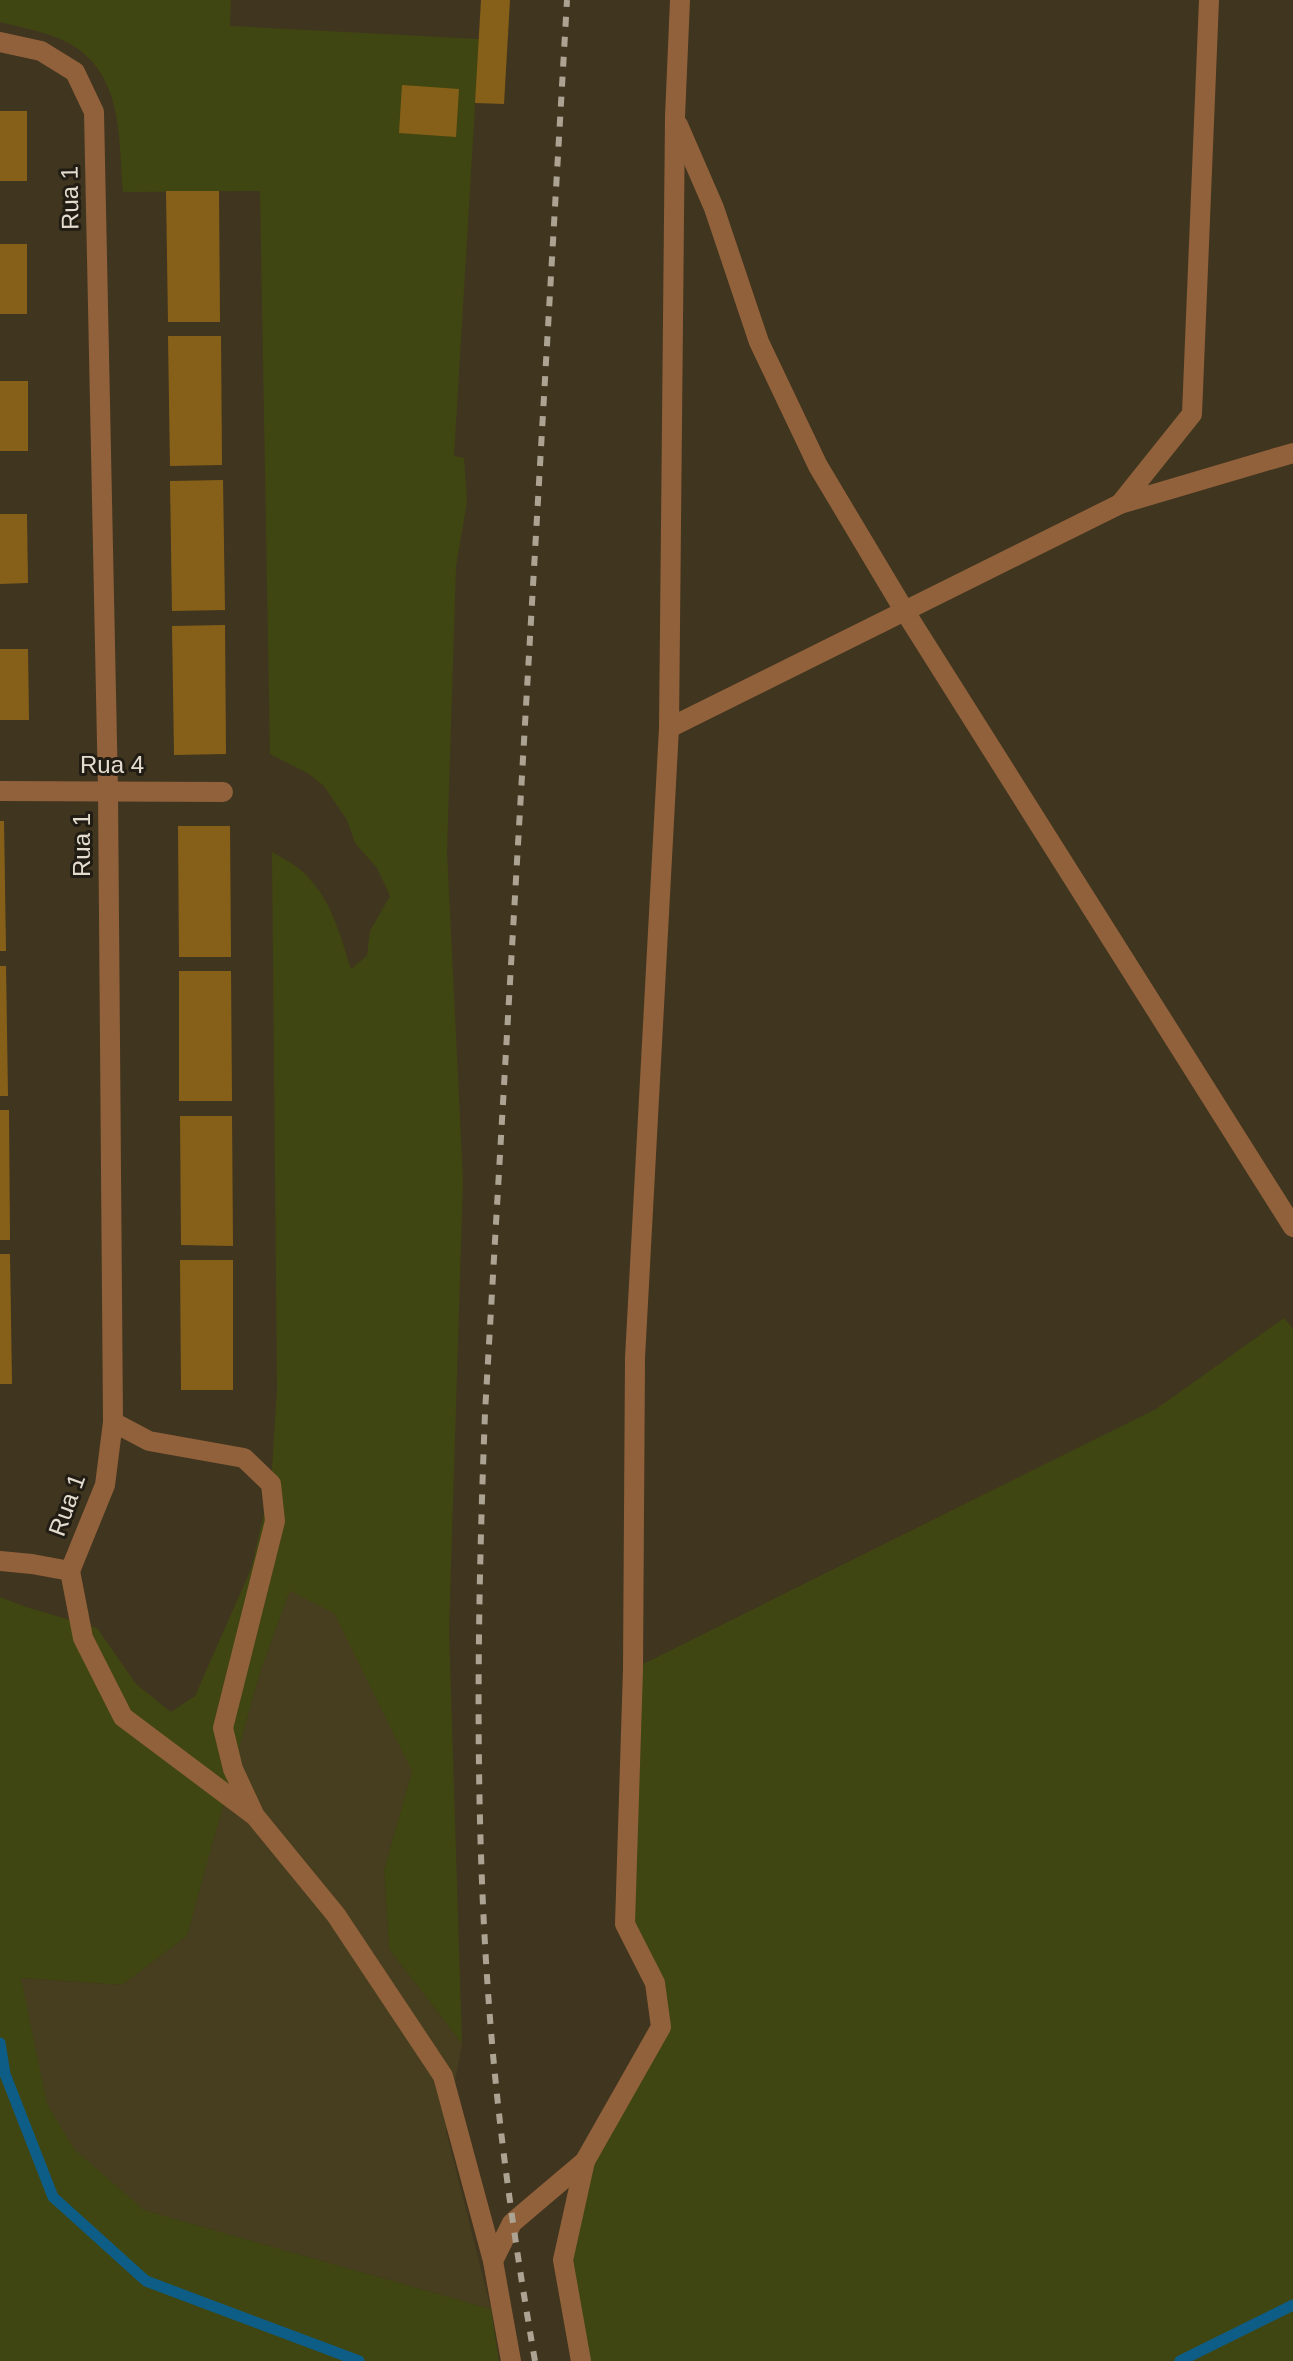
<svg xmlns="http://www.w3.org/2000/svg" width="1293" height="2361" font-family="Arial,sans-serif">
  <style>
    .green { fill: #404611 }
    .sand { fill: #463e1e }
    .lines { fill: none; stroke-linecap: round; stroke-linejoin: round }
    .stream { stroke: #0e5d87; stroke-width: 11 }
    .building { fill: #866018 }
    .lane { stroke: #91613b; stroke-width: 20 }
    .street { stroke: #91613b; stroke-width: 20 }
    .rail { stroke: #aca393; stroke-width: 6; stroke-dasharray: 10 10; stroke-linecap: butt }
    .labels { text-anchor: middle; stroke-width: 6; stroke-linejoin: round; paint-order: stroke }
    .street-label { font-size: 24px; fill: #e4dccf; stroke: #221d14 }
  </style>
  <rect width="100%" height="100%" fill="#40351f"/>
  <g class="green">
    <path d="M0,0H231L230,26L479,39L454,456L464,458L467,502L456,566L447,851L463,1180L449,1630L462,2044L389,1949L384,1870L412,1771L290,1591L260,1673L187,1936L122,1985L22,1978L144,2210L491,2309L499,2361H0V1597L26,1607L97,1628L136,1684L171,1712L195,1696L251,1569L271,1484L277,1390L272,852C282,858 295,864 304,873C331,899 340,934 351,969L367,956L370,931L390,896L377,868L355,843L347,820L324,786L309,774L270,754L260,191L123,192C119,144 123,85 82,52C61,34 26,29 0,22Z"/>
    <polygon points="1284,1318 1293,1329 1293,2361 581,2361 563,2260 585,2161 661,2027 625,1924 633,1669 1156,1409"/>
  </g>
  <polygon class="sand" points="290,1591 334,1613 412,1771 384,1870 389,1949 462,2044 446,2131 491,2309 144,2210 74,2149 47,2104 21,1978 122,1985 187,1936 260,1673"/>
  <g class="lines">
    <g class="stream">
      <polyline points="0,2043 5,2074 53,2197 146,2281 359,2361"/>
      <polyline points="1180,2361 1293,2305"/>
    </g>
  </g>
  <g class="building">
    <polygon points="481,0 510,0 504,104 475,103"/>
    <polygon points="402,85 459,89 456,137 399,133"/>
    <rect x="0" y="111" width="27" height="70"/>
    <polygon points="166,191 219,191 220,322 168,322"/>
    <rect x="0" y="244" width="27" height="70"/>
    <polygon points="168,336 221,336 222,465 170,466"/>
    <rect x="0" y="381" width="28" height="70"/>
    <polygon points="223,480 225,610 172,611 170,481"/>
    <polygon points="0,514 27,514 28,583 0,584"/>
    <polygon points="225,625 226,754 174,755 172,626"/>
    <polygon points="0,649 28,649 29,720 0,720"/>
    <polygon points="0,821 4,821 6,951 0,951"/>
    <polygon points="178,826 230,826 231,957 179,957"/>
    <polygon points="0,966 6,966 8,1096 0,1096"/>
    <polygon points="179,971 231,971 232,1101 179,1101"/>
    <polygon points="0,1110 9,1110 10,1240 0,1240"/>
    <polygon points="180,1116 232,1116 233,1246 181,1245"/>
    <polygon points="0,1254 10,1254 12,1384 0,1384"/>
    <polygon points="180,1260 233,1260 233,1390 181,1390"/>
  </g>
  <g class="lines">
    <polyline class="lane" points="581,2361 563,2260 585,2161"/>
    <g class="street">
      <polyline points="1209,0 1192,414 1120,504 1293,453"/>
      <polyline points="0,42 41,51 75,72 94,112 108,791 113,1422 105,1485 70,1571"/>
      <polyline points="678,125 714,208 759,342 818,466 904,610 1293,1227"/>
      <polyline points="669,728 1120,504"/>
      <polyline points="0,791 223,792"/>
      <polyline points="113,1422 149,1441 244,1458 271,1484 275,1521 223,1728 233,1769 253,1812"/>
      <polyline points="0,1561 32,1564 70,1571 83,1638 123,1717 255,1816 336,1915 443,2076 493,2261"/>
      <polyline points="511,2361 493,2261 512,2223 585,2161 661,2027 655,1983 625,1924 633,1669 635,1358 669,728 675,117 680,0"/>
    </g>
    <path class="rail" d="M535,2361C516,2251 500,2141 491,2031C474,1824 477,1619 485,1413L567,0"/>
  </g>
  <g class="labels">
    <g class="street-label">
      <text transform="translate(70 198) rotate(-91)" y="8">Rua 1</text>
      <text x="112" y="773">Rua 4</text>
      <text transform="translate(82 845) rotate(-90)" y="8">Rua 1</text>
      <text transform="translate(67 1505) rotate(-70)" y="8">Rua 1</text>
    </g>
  </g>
</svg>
